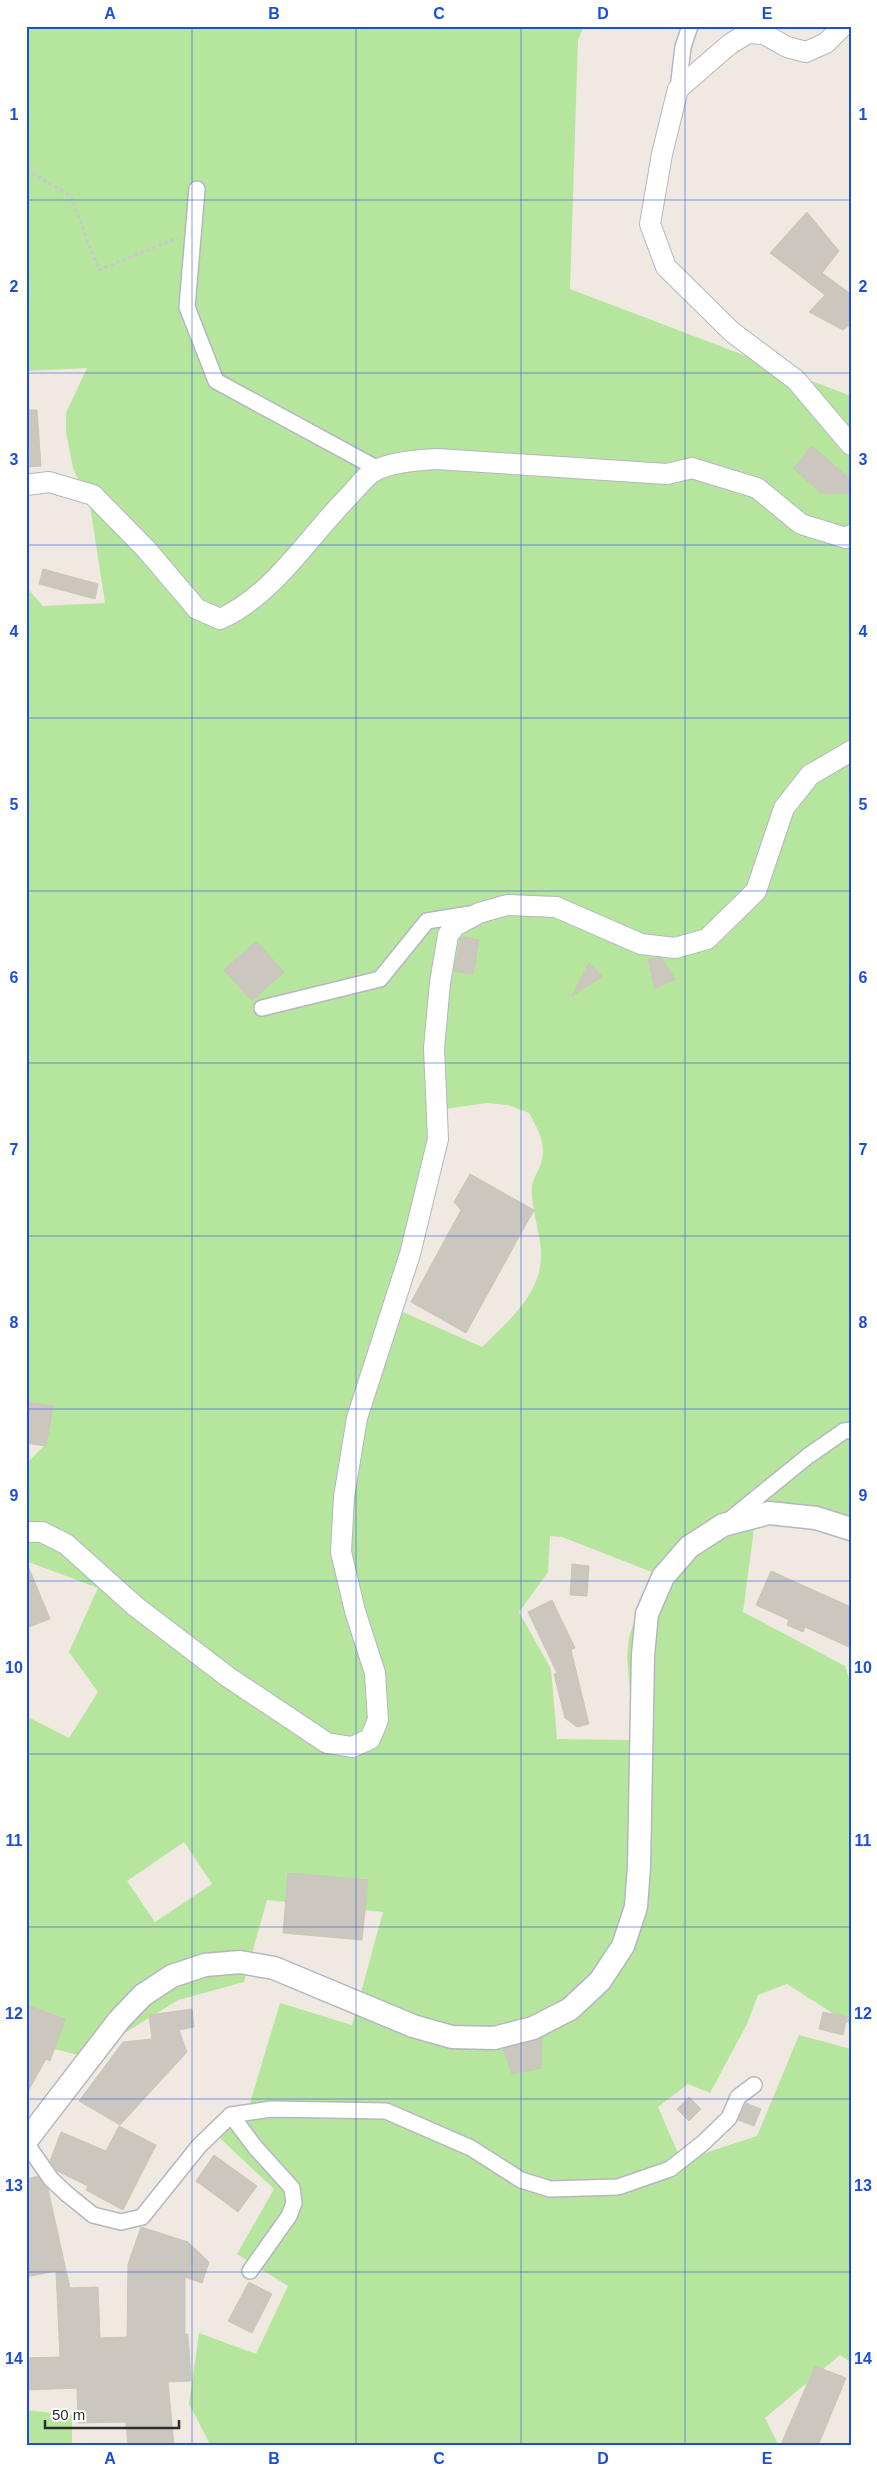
<svg xmlns="http://www.w3.org/2000/svg" width="877" height="2472" font-family="Arial,sans-serif">
  <style>
    .green { fill: #b6e59e; fill-rule: evenodd }
    .building { fill: #cbc7bf; stroke: #cbc5ba }
    .lines { fill: none; stroke-linecap: round; stroke-linejoin: round }
    .minor-casing { stroke: #b4b7c1; stroke-width: 18 }
    .tertiary-casing { stroke: #b4b7c1; stroke-width: 22 }
    .secondary-casing { stroke: #b4b7c1; stroke-width: 25 }
    .path { stroke: #c9c9c9; stroke-width: 3; stroke-dasharray: 4 2.5; stroke-linecap: butt }
    .minor { stroke: #fff; stroke-width: 15 }
    .tertiary { stroke: #fff; stroke-width: 20 }
    .secondary { stroke: #fff; stroke-width: 22 }
    .grid { fill: none; stroke: #1d4ed8; stroke-width: 1; stroke-opacity: 0.55 }
    .neatline { fill: none; stroke: #1d4ed8; stroke-width: 2 }
    .grid-label { font-size: 16px; text-anchor: middle; font-weight: bold; fill: #1d4ed8 }
  </style>
  <rect width="100%" height="100%" fill="#efe9e1"/>
  <g class="green">
    <path d="M26,26H584L578,40L570,289L851,396V1538L816,1528L755,1521L743,1612L845,1666L851,1684V2025L787,1984L758,1995L747,2024L710,2093L688,2084L658,2107L678,2153L699,2155L757,2136L799,2035L851,2049V2362L840,2355L765,2418L779,2446H211L189,2404L199,2333L256,2354L288,2286L237,2254L274,2189L207,2126H243L280,2003L352,2025L383,1912L267,1900L244,1982L178,2000L86,2057L26,2042V1716L69,1738L98,1692L69,1652L98,1588L26,1561V1464L46,1444L26,1404V587L43,606L105,603L90,506L73,468L66,432V413L87,368L26,371ZM487,1103L508,1105L529,1113C537,1127 546,1143 542,1160C540,1169 534,1176 532,1185C530,1200 538,1227 540,1242C548,1289 511,1318 482,1347L396,1309L437,1110ZM550,1536L562,1537L657,1574L639,1604L629,1638L627,1656L630,1691V1740L557,1739L551,1669L519,1612L548,1572ZM184,1842L212,1884L155,1922L127,1881Z"/>
    <polygon points="26,2410 72,2415 72,2446 26,2446"/>
  </g>
  <g class="building">
    <polygon points="807,212 839,251 822,273 851,294 851,324 843,330 809,312 825,295 770,253"/>
    <polygon points="26,410 37,410 41,466 26,467"/>
    <polygon points="812,446 851,480 851,493 821,493 793,468"/>
    <polygon points="43,569 98,584 95,599 39,584"/>
    <polygon points="461,937 479,940 473,974 454,971"/>
    <polygon points="256,941 284,972 252,1001 224,970"/>
    <polygon points="661,958 675,979 655,989 648,959"/>
    <polygon points="589,963 602,976 572,996"/>
    <polygon points="470,1174 534,1210 466,1333 411,1302 461,1210 454,1202"/>
    <polygon points="26,1402 53,1406 46,1446 26,1443"/>
    <polygon points="26,1561 50,1619 26,1628"/>
    <polygon points="572,1564 589,1566 587,1596 570,1595"/>
    <polygon points="771,1571 851,1607 851,1648 805,1627 803,1632 787,1625 789,1620 756,1605"/>
    <polygon points="552,1600 575,1648 571,1650 589,1724 577,1727 565,1718 554,1674 557,1673 528,1612"/>
    <polygon points="288,1873 368,1880 362,1940 283,1933"/>
    <polygon points="26,2005 65,2019 50,2061 46,2059 26,2095"/>
    <polygon points="192,2009 194,2027 179,2030 187,2052 120,2125 79,2101 123,2042 152,2039 149,2015"/>
    <polygon points="823,2012 847,2017 843,2035 819,2029"/>
    <polygon points="542,2038 541,2068 512,2074 503,2049"/>
    <polygon points="689,2097 701,2109 689,2121 677,2109"/>
    <polygon points="746,2103 761,2109 754,2126 738,2120"/>
    <polygon points="119,2126 156,2145 123,2210 86,2190 88,2186 57,2171 50,2161 61,2132 106,2151"/>
    <polygon points="214,2155 257,2186 238,2212 196,2181"/>
    <polygon points="38,2176 48,2189 70,2288 98,2287 100,2338 127,2337 128,2264 141,2227 188,2242 209,2262 202,2283 185,2277 185,2334 188,2334 191,2381 168,2382 174,2446 128,2446 126,2422 78,2423 77,2388 26,2390 26,2358 60,2357 56,2271 26,2277 26,2179"/>
    <polygon points="249,2282 272,2294 252,2333 228,2321"/>
    <polygon points="815,2366 846,2378 818,2446 792,2446 782,2442"/>
  </g>
  <g class="lines">
    <g class="minor-casing">
      <g id="minor">
        <polyline points="678,89 683,47 690,26"/>
        <polyline points="197,189 187,307 216,381 380,470"/>
        <polyline points="262,1008 380,979 427,921 470,914"/>
        <polyline points="728,1521 808,1456 844,1431 851,1430"/>
        <polyline points="231,2115 271,2109 386,2111 471,2148 521,2180 550,2189 618,2187 670,2169 703,2143 729,2118 738,2097 754,2085"/>
        <polyline points="26,2143 51,2179 67,2194 93,2215 121,2222 142,2217 199,2146 231,2115 255,2147 292,2188 294,2203 289,2216 250,2271"/>
      </g>
    </g>
    <g class="tertiary-casing">
      <g id="tertiary">
        <polyline points="843,26 826,43 806,52 787,47 764,34 748,33 730,44 678,89 662,154 650,224 666,267 732,332 796,380 851,445"/>
        <path d="M26,485L49,482L93,495L146,549L197,609L220,619C275,594 308,537 349,496C356,489 363,479 370,474C385,462 418,460 437,459L667,474L692,468L757,488L801,524L846,538L851,535"/>
        <polyline points="26,1532 42,1532 66,1544 135,1606 228,1677 327,1743 352,1747 370,1739 378,1720 375,1673 355,1611 341,1552 344,1497 357,1418 410,1254 438,1139 434,1048 440,983 448,935 455,926 479,913 507,905 556,907 641,944 675,948 707,939 756,891 784,808 810,775 851,751"/>
      </g>
    </g>
    <g class="secondary-casing">
      <polyline id="secondary" points="26,2141 119,2020 143,1995 172,1976 205,1965 240,1962 274,1968 413,2026 452,2037 494,2038 533,2028 570,2009 600,1981 623,1946 636,1907 639,1866 643,1655 647,1614 663,1577 689,1547 723,1525 769,1513 816,1518 851,1529"/>
    </g>
    <polyline class="path" points="26,170 70,195 99,270 177,238"/>
    <use href="#minor" class="minor"/>
    <use href="#tertiary" class="tertiary"/>
    <use href="#secondary" class="secondary"/>
  </g>
  <path class="grid" d="M192,26V2446M356,26V2446M521,26V2446M685,26V2446M26,200H851M26,373H851M26,545H851M26,718H851M26,891H851M26,1063H851M26,1236H851M26,1409H851M26,1581H851M26,1754H851M26,1927H851M26,2099H851M26,2272H851"/>
  <rect width="877" height="2472" fill="none" stroke="#ffffff" stroke-width="55"/>
  <path d="M45 2420v8h134v-8" fill="none" stroke="#2e2e2e" stroke-width="2.5"/>
  <text x="52" y="2420" font-size="15" fill="#2e2e2e" stroke="#ffffff" stroke-width="4" paint-order="stroke">50 m</text>
  <rect x="28" y="28" width="822" height="2416" class="neatline"/>
  <g class="grid-label">
    <text x="110" y="19">A</text>
    <text x="274" y="19">B</text>
    <text x="439" y="19">C</text>
    <text x="603" y="19">D</text>
    <text x="767" y="19">E</text>
    <text x="14" y="120">1</text>
    <text x="863" y="120">1</text>
    <text x="14" y="292">2</text>
    <text x="863" y="292">2</text>
    <text x="14" y="465">3</text>
    <text x="863" y="465">3</text>
    <text x="14" y="637">4</text>
    <text x="863" y="637">4</text>
    <text x="14" y="810">5</text>
    <text x="863" y="810">5</text>
    <text x="14" y="983">6</text>
    <text x="863" y="983">6</text>
    <text x="14" y="1155">7</text>
    <text x="863" y="1155">7</text>
    <text x="14" y="1328">8</text>
    <text x="863" y="1328">8</text>
    <text x="14" y="1501">9</text>
    <text x="863" y="1501">9</text>
    <text x="14" y="1673">10</text>
    <text x="863" y="1673">10</text>
    <text x="14" y="1846">11</text>
    <text x="863" y="1846">11</text>
    <text x="14" y="2019">12</text>
    <text x="863" y="2019">12</text>
    <text x="14" y="2191">13</text>
    <text x="863" y="2191">13</text>
    <text x="14" y="2364">14</text>
    <text x="863" y="2364">14</text>
    <text x="110" y="2464">A</text>
    <text x="274" y="2464">B</text>
    <text x="439" y="2464">C</text>
    <text x="603" y="2464">D</text>
    <text x="767" y="2464">E</text>
  </g>
</svg>
